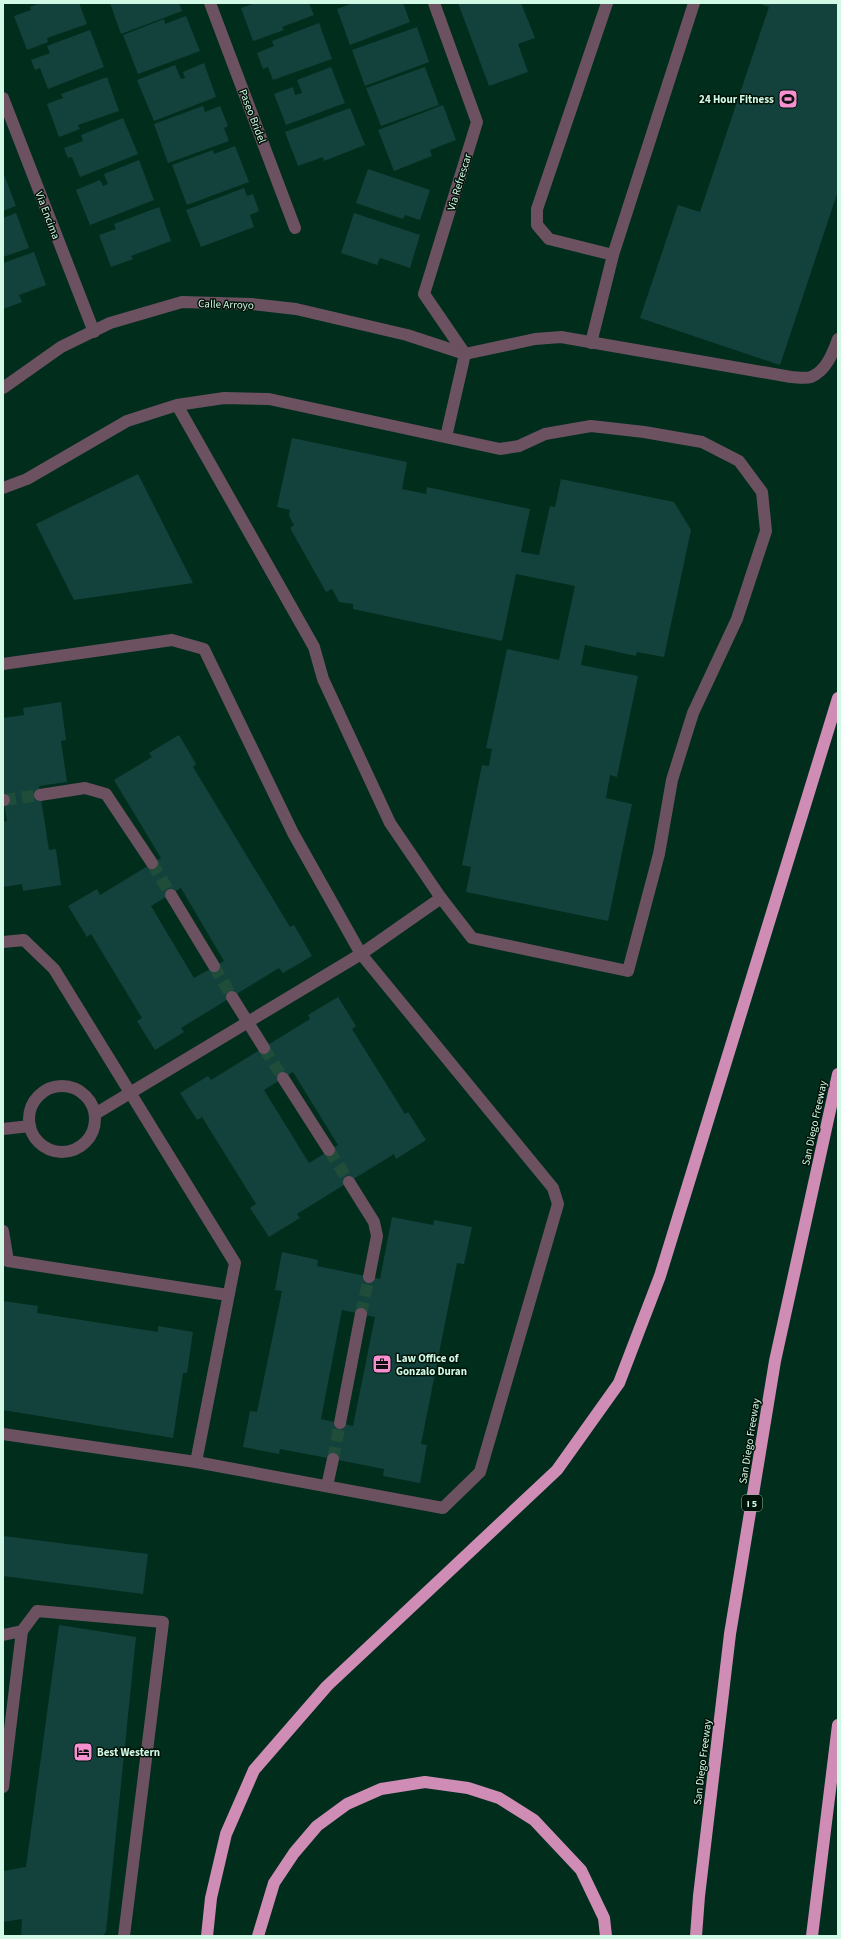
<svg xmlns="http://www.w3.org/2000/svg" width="841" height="1939" font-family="'Source Sans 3',sans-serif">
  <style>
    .building { fill: #13423c; fill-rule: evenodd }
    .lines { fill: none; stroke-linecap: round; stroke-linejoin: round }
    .minor-tunnel { stroke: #204c3a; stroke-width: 12; stroke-dasharray: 12 6; stroke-linecap: butt }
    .minor { stroke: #6c5161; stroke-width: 12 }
    .highway { stroke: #cf8cb5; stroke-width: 12 }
    .labels { text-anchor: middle; stroke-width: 3; stroke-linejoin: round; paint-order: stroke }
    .shield { fill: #001309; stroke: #93b4a3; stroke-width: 1 }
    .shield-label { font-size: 10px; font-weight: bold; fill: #d2f9e5 }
    .poi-label { font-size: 11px; font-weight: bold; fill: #d2f9e5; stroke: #001309; text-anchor: start }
    .street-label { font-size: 11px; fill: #d2f9e5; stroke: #001309 }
  </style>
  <rect width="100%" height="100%" fill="#002d1c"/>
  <g class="building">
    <polygon points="40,3 79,3 87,24 47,38 48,42 27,50 14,16 31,10 30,7"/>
    <polygon points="110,3 179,3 182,11 121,34"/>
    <polygon points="256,3 309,3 314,15 282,27 284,30 253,41 241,8"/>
    <polygon points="353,3 403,3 410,22 350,45 337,9"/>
    <polygon points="458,3 521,3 535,38 518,44 528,72 489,86"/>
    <polygon points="758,3 838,3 838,191 780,365 640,318 678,205 700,212 769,7"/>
    <polygon points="186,16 200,51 138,74 123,35 164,19 165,24"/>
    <polygon points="319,23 332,59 273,80 268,67 263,69 257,53 274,46 272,41"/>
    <polygon points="417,27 429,62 365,86 352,50"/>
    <polygon points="90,30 104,67 48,89 40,68 35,70 31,60 50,53 47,46"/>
    <polygon points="204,63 216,97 154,121 137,80 175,65 181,79 185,78 183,72"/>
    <polygon points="331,67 345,103 286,125 274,94 293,87 295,95 302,93 297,80"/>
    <polygon points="425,67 439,105 381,126 366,88"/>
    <polygon points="107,77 119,111 78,125 80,129 59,137 47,104 63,98 61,94"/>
    <polygon points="443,105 456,140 430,150 432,156 394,171 378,130"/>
    <polygon points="203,106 205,112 220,106 228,126 224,128 229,141 168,163 154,124"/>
    <polygon points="350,108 365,145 324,161 323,157 298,166 285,132"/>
    <polygon points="123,118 138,154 80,177 72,157 68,158 64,148 83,141 81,135"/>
    <polygon points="235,146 249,182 187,205 172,165 213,150 214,154"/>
    <polygon points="139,160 154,200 90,225 76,190 100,180 103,186 108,184 104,174"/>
    <polygon points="368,169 430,190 420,220 405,215 403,219 356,203"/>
    <polygon points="3,172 16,206 3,211"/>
    <polygon points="244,188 247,196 253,194 259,211 250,215 254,227 201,247 186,210"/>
    <polygon points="159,207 171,241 131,256 133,259 111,267 99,235 116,229 114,224"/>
    <polygon points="16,213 29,248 3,257 3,218"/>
    <polygon points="354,213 420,235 410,268 380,258 377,265 341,253"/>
    <polygon points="34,252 46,285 19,295 22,302 3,309 3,263"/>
    <polygon points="292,438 407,462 402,489 426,494 427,487 530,509 521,552 539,555 550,506 555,507 561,479 674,502 691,530 664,657 637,652 636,656 585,645 581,665 638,676 617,777 610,775 606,798 632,804 608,921 466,892 471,867 462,865 482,765 489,766 492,749 486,748 507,649 559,660 575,586 516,574 502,641 353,609 353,604 339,602 332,589 326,592 290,528 294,525 289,516 290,510 277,507"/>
    <polygon points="138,474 193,583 74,600 36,524"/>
    <polygon points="61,702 66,740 61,741 67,782 39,786 49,850 56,849 61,885 23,891 22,884 3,887 3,822 7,821 3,797 3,718 24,715 23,708"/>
    <path d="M179,735L196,764L193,767L290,927L294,925L312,956L283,973L279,968L181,1028L184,1032L155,1050L137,1021L142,1018L91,934L87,937L68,906L97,889L100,895L161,858L114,780L152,757L149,753ZM181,888L224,961L194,978L151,906Z"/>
    <path d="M338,997L356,1026L352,1029L405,1114L408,1112L426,1140L396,1159L394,1154L297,1214L300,1218L269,1237L250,1208L256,1204L202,1117L197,1120L180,1093L208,1076L211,1080L310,1019L308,1015ZM293,1072L338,1145L309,1163L264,1090Z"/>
    <path d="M392,1217L433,1225L434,1220L472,1227L464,1264L457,1263L421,1444L427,1445L420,1483L383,1476L384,1469L333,1459L280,1449L279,1454L243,1447L250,1411L257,1412L282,1291L275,1290L282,1252L318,1260L317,1266L380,1279ZM342,1310L375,1317L353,1426L321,1419Z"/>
    <polygon points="3,1301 38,1306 37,1313 158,1332 158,1326 193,1332 187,1373 183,1373 173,1438 3,1410"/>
    <polygon points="3,1536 148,1554 143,1594 3,1576"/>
    <polygon points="59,1625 136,1637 106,1932 102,1936 21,1936 22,1919 3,1922 3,1871 26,1867"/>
  </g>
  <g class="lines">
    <g class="minor-tunnel">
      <polyline points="4,800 40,795"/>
      <polyline points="152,863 171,895"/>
      <polyline points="214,966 232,997"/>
      <polyline points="264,1048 283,1078"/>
      <polyline points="329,1150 349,1182"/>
      <polyline points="361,1314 369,1277"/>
      <polyline points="333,1459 340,1423"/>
    </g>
    <g class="minor">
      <polyline points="210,3 295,228"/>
      <polyline points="434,3 477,122 424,294 465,354"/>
      <polyline points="3,98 94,332"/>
      <polyline points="613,255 694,3"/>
      <polyline points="591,343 613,255 549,239 537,225 537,209 607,3"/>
      <path d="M3,388L61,347L110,323L182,302L252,304L296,309L407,335L465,354L535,339L561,337L791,377C797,377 805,379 811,377C826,371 833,353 838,339"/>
      <polyline points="446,437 465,354"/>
      <polyline points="3,488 27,479 127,421 177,405 224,398 269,399 500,449 519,446 545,434 591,426 644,432 702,442 739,461 762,492 766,531 737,619 693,713 672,780 659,854 628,971 472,938 441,898 390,823 323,679 314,647 177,405"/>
      <polyline points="3,664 172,640 204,649 293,833 361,954 553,1188 558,1204 480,1472 443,1508 196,1462 3,1434"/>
      <polyline points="40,795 85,788 106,794 152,863"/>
      <polyline points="3,800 4,800"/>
      <polyline points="171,895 214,966"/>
      <polyline points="3,942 24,940 54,969 235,1263 196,1462"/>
      <polyline points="232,997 264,1048"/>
      <polyline points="283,1078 329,1150"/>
      <circle cx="62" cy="1119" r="33"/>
      <polyline points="95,1114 361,954 441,898"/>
      <polyline points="3,1129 30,1126"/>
      <polyline points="349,1182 374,1222 377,1236 369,1277"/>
      <polyline points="3,1231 8,1261 228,1295"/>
      <polyline points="340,1423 361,1314"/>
      <polyline points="327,1486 333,1459"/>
      <polyline points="22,1631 37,1611 163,1622 124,1936"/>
      <polyline points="3,1635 22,1631 3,1787"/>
    </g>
    <g class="highway">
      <polyline points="207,1936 211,1898 226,1834 254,1770 327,1686 557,1470 619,1383 660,1276 838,698"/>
      <polyline points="258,1936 274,1883 294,1853 317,1826 347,1804 381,1789 425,1782 468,1788 499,1798 534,1820 581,1870 604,1918 606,1936"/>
      <polyline points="696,1936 699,1896 730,1634 775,1361 838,1074"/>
      <polyline points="812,1936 838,1725"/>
    </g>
  </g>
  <defs>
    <g id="stadium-square" transform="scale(1)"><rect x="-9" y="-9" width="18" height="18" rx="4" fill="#f690d0" stroke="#001309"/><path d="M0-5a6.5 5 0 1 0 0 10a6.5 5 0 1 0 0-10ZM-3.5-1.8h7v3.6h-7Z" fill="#111"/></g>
    <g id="office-square" transform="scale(1)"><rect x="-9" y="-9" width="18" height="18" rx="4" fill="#f690d0" stroke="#001309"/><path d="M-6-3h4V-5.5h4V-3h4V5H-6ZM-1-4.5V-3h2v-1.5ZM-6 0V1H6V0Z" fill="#111"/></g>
    <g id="hotel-square" transform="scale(1)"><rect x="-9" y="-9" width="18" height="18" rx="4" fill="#f690d0" stroke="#001309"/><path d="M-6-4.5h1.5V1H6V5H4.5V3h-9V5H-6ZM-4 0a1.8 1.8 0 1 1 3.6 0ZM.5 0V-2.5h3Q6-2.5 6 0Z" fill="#111"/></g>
  </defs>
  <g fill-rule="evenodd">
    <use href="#stadium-square" x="788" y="99"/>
    <use href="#office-square" x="382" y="1364"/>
    <use href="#hotel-square" x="83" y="1752"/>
  </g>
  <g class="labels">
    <rect class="shield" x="742" y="1495" width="20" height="16" rx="3"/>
    <g class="shield-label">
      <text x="752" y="1507">I 5</text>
    </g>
    <g class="poi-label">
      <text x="774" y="103" text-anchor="end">24 Hour Fitness</text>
      <text x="396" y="1362">Law Office of<tspan x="396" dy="13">Gonzalo Duran</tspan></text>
      <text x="97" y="1756">Best Western</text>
    </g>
    <g class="street-label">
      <text transform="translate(253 116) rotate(69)" y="4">Paseo Bridel</text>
      <text transform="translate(459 182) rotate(-73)" y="4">Via Refrescar</text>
      <text transform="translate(48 215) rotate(69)" y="4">Via Encima</text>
      <text transform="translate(226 304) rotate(2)" y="4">Calle Arroyo</text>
      <text transform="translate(814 1123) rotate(-78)" y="4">San Diego Freeway</text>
      <text transform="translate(749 1441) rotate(-81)" y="4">San Diego Freeway</text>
      <text transform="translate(702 1762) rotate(-83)" y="4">San Diego Freeway</text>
    </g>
  </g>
  <rect width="841" height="1939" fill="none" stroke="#d2f9e5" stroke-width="8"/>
</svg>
